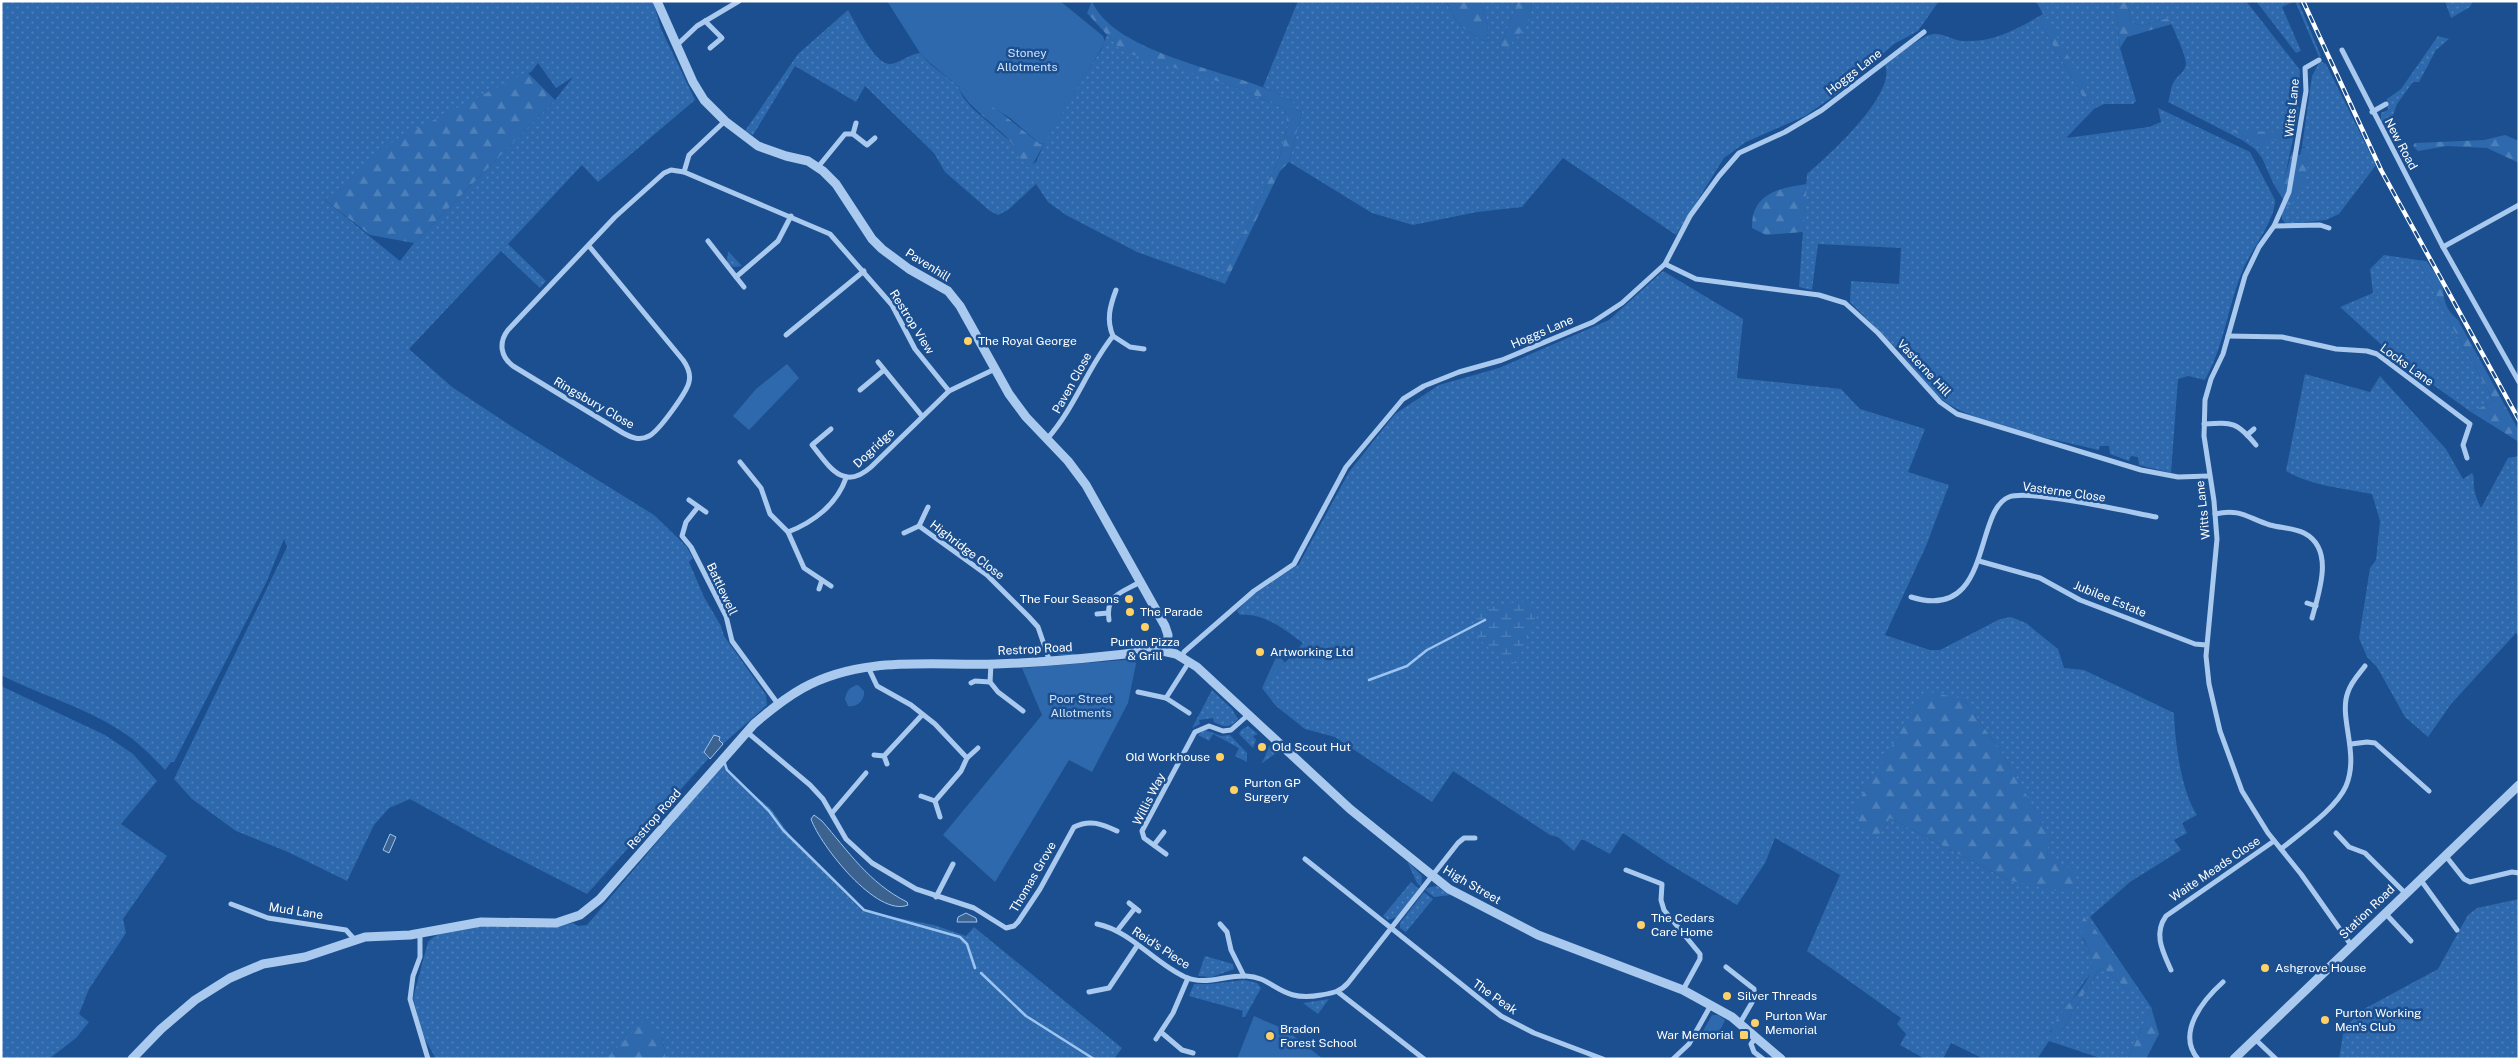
<svg xmlns="http://www.w3.org/2000/svg" width="2520" height="1060" font-family="'Public Sans',sans-serif">
  <style>
    .grass { fill: url(#grass-dots); fill-rule: evenodd }
    .forest { fill: url(#forest-firs) }
    .wetland { fill: url(#wetland-marsh) }
    .green { fill: #2e69ad }
    .water { fill: #3c6290; stroke: #9cc4f0 }
    .lines { fill: none; stroke-linecap: round; stroke-linejoin: round }
    .stream { stroke: #9cc4f0; stroke-width: 2.5 }
    .minor { stroke: #a9c9ee; stroke-width: 5 }
    .tertiary { stroke: #a9c9ee; stroke-width: 9 }
    .rail-casing { stroke: #fff; stroke-width: 4.5 }
    .rail { stroke: #1b4f8f; stroke-width: 2.5; stroke-dasharray: 8; stroke-linecap: butt }
    .poi-dot { fill: #ffd166; stroke: #1b4f8f; stroke-width: 2 }
    .labels { text-anchor: middle; stroke-width: 5; stroke-linejoin: round; paint-order: stroke }
    .park-label { font-size: 12px; fill: #cfe3fa; stroke: #1b4f8f }
    .street-label { font-size: 12px; fill: #fff; stroke: #1b4f8f }
    .poi-label { font-size: 12px; fill: #fff; stroke: #1b4f8f; text-anchor: start }
  </style>
  <defs>
    <pattern id="grass-dots" width="8" height="8" patternUnits="userSpaceOnUse" patternTransform="scale(1.25)"><rect width="8" height="8" fill="#2e69ad"/><path d="M2 2h.1M6 6h.1" fill="none" stroke="#4d80b9" stroke-width="1.8" stroke-linecap="round"/></pattern>
    <pattern id="forest-firs" width="22" height="20" patternUnits="userSpaceOnUse" patternTransform="scale(1.25)"><rect width="22" height="20" fill="#2e69ad"/><path d="M5 1l3.5 6h-7zM16 11l3.5 6h-7z" fill="#4d80b9"/></pattern>
    <pattern id="wetland-marsh" width="20" height="14" patternUnits="userSpaceOnUse" patternTransform="scale(1.25)"><rect width="20" height="14" fill="#2e69ad"/><path d="M1 5h8M5 5V1M11 12h8M15 12V8" fill="none" stroke="#4d80b9"/></pattern>
  </defs>
  <rect width="100%" height="100%" fill="#1b4f8f"/>
  <g class="grass">
    <path d="M1,1H653L661,29L695,100L598,182L582,165L508,244L546,281L540,288L501,251L409,349L452,387L514,428L654,515L686,546L693,558L689,562L704,597L721,626L724,636L766,695L767,705L723,744L714,735L704,752L708,759L587,894L492,845L410,799L389,808L374,825L347,881L288,852L236,831L192,799L174,779L287,547L284,539L266,583L174,762H171L165,770C152,756 137,741 121,731C85,707 40,695 1,675ZM538,63L556,88L573,77L555,100L414,243L400,261L325,200L532,71Z"/>
    <path d="M1298,1H1446C1457,25 1463,31 1487,42L1488,28L1481,1H1518L1500,48L1529,23L1532,1H1939L1918,31L1894,44L1838,93L1805,116L1746,142L1724,158L1676,235L1563,158L1522,207L1477,212L1413,225L1372,213L1289,162L1302,112L1293,109V101L1263,87Z"/>
    <path d="M2036,1H2115L2120,48L2136,101L2133,104H2104L2094,109L2066,138L2149,127L2161,122L2158,108L2250,152L2275,200C2275,220 2253,248 2244,267C2228,304 2225,344 2205,380L2188,376L2178,379L2171,473L2139,465L2138,457L2131,456L2129,461L2110,454L2109,446H2100L2099,450C2058,440 1975,425 1943,400C1928,387 1915,369 1902,355L1904,349L1901,346L1895,347L1850,302L1851,281L1899,284L1901,248L1818,244L1812,290L1799,287L1807,174C1828,156 1897,94 1885,65C1896,57 1921,35 1934,34C1944,33 1954,41 1964,41C1995,42 2017,29 2043,14ZM2040,23L2091,104H2087Z"/>
    <path d="M2127,1H2246L2300,70L2298,115L2284,181L2274,185L2262,158L2255,149L2242,140L2168,102C2171,95 2170,86 2175,80C2179,74 2185,72 2186,64C2187,58 2172,24 2168,18L2141,26L2131,22Z"/>
    <polygon points="2256,1 2298,1 2321,56 2319,57 2295,1 2282,7 2301,51 2296,53"/>
    <polygon points="2445,1 2473,1 2470,7 2451,18"/>
    <path d="M848,10C855,22 875,66 891,64C900,63 909,54 920,53L930,64L957,85L963,97L972,108L1011,142L1028,167L1036,162L1049,133L1102,48L1107,35L1118,47L1233,86L1285,109L1288,127L1279,159L1220,282L1137,252L1066,215L1048,202L1036,184L1008,210L998,215L990,211L945,172L934,153L865,86L856,102L795,66L753,135L745,131L798,54Z"/>
    <polygon points="2438,36 2449,39 2436,50 2419,82 2413,82 2397,104 2391,121 2384,126 2381,121 2381,113 2388,110 2387,99 2401,89"/>
    <polygon points="2320,61 2326,64 2376,165 2339,214 2326,220 2286,224 2282,219 2282,214 2305,147 2302,147 2312,76"/>
    <polygon points="728,251 742,266 734,267 727,263"/>
    <polygon points="2384,255 2418,260 2449,321 2494,401 2471,412 2397,359 2340,307 2373,293 2370,269"/>
    <path d="M1663,271L1743,319L1737,378L1841,389L1860,409L1925,429L1908,472L1949,485L1926,546L1885,635L1930,650H1940L2000,619L2011,617L2026,623L2058,649L2064,668L2084,670L2174,713C2175,742 2181,791 2197,815L2182,823L2187,833L2174,840L2181,850L2130,882L2090,917L2151,1007L2128,1059H2103L2049,1041L2037,1059H1984L1951,1043L1943,1059H1925L1900,1045L1906,1034L1897,1024L1901,1018L1807,951L1840,875L1775,838L1765,863L1737,905L1669,864L1623,833L1610,854L1584,840H1581L1574,851L1558,837L1550,835L1453,771L1432,802L1335,737L1305,729L1276,706L1262,688L1303,643C1285,630 1263,612 1240,615L1237,611L1250,597L1299,564L1349,472L1395,414L1439,385L1499,368L1609,320ZM1963,699L1999,748L2048,834L2047,856L2008,880L1890,818L1876,837ZM2082,937L2129,991L2103,968L2098,971L2061,1032H2050L2091,972L2093,959Z"/>
    <path d="M2305,374L2370,392L2380,376L2446,449L2463,479L2472,473C2475,478 2473,482 2474,488C2475,495 2478,502 2481,508L2508,458L2519,456V636L2516,633L2451,704L2428,737L2405,717L2377,667L2367,657L2359,638L2370,568L2376,560L2380,521L2372,494C2342,488 2312,486 2286,471Z"/>
    <polygon points="1050,644 1077,655 1059,655"/>
    <polygon points="1,686 105,735 133,754 157,781 121,824 167,856 123,919 126,933 89,989 79,1014 89,1022 76,1038 49,1059 1,1059"/>
    <path d="M1212,690L1232,709L1238,719C1230,728 1225,728 1214,722L1213,718L1199,720L1200,724L1192,728Z"/>
    <polygon points="1248,726 1258,734 1253,736 1256,740 1253,748 1239,734 1241,730"/>
    <polygon points="1205,730 1221,736 1230,735 1247,753 1247,762 1235,756 1239,748 1213,734 1209,741 1198,735"/>
    <polygon points="1270,745 1276,750 1275,754 1262,763"/>
    <path d="M725,762L726,772L771,809L797,845L862,911L934,925L966,936L974,927L1122,1048L1114,1059H666L662,1037L607,1057L616,1059H436L423,1036L413,998L428,942C449,918 520,927 550,926C558,926 566,924 573,923L578,926L587,925Z"/>
    <polygon points="1407,861 1422,876 1421,887 1417,883"/>
    <polygon points="1411,882 1419,889 1397,917 1388,920 1383,916"/>
    <polygon points="1437,886 1451,895 1434,897 1425,890 1430,887"/>
    <polygon points="1424,892 1433,899 1406,932 1400,928 1400,923"/>
    <polygon points="2519,899 2519,1059 2339,1059 2344,1028 2364,1009 2438,969 2468,915 2477,908"/>
    <polygon points="1205,956 1233,964 1234,969 1212,977 1198,976"/>
    <polygon points="1244,980 1257,983 1261,988 1245,1017 1242,1017 1243,1011 1189,996 1194,984 1210,984"/>
    <polygon points="1329,999 1318,1014 1303,1003"/>
  </g>
  <g class="forest">
    <path d="M1092,1C1111,49 1216,69 1262,87C1272,91 1283,96 1293,101V109L1302,112L1289,162L1280,171L1225,284L1220,282L1279,159L1288,127L1285,109L1233,86L1128,53L1118,47L1087,13Z"/>
    <path d="M1446,1H1481L1488,28L1487,42C1463,31 1457,25 1446,1Z"/>
    <polygon points="1518,1 1532,1 1529,23 1505,51 1500,48"/>
    <polygon points="2115,1 2127,1 2131,22 2141,26 2168,18 2172,24 2127,37 2120,48"/>
    <polygon points="2045,17 2093,98 2091,104 2087,104 2040,23"/>
    <polygon points="527,72 555,100 414,243 370,235 325,200 395,140"/>
    <path d="M957,85L994,107L1040,144L1045,143L1031,167C1021,166 1017,148 1010,141C992,121 969,109 957,85Z"/>
    <polygon points="2232,130 2286,133 2292,134 2292,140 2273,140 2261,146 2247,141"/>
    <polygon points="2505,135 2519,141 2519,163 2487,148 2447,146 2418,151 2413,146 2415,143 2484,140"/>
    <path d="M2302,147L2310,151C2306,170 2306,192 2290,205L2286,204L2274,185L2284,180L2292,152L2300,155Z"/>
    <path d="M1807,184L1803,232L1766,235L1752,228C1751,194 1778,188 1807,184Z"/>
    <path d="M2418,260L2427,261C2431,269 2442,281 2443,289C2444,302 2447,311 2458,320L2519,431V442L2471,412L2494,401L2449,321Z"/>
    <polygon points="1925,691 1963,699 1999,748 2049,834 2047,856 2075,871 2072,894 2008,880 1890,818 1877,837 1860,830 1856,805"/>
    <path d="M2085,916L2135,984L2129,991L2103,968L2098,971L2061,1032L2055,1037L2050,1036C2055,1011 2084,994 2091,970C2097,951 2072,934 2085,916Z"/>
    <polygon points="2151,1007 2159,1034 2146,1059 2128,1059"/>
    <polygon points="646,1018 662,1037 666,1059 607,1058"/>
  </g>
  <path class="wetland" d="M1523,602L1538,611L1516,664C1496,653 1475,645 1473,620C1486,605 1504,603 1523,602Z"/>
  <g class="green">
    <polygon points="887,1 1060,1 1103,36 1105,42 1045,143 1040,144 1010,118 957,85 930,63 920,53"/>
    <polygon points="787,364 799,378 749,430 733,416 756,389"/>
    <polygon points="1277,655 1286,663 1262,688"/>
    <polygon points="1137,659 1128,703 1092,772 1069,760 995,882 943,835 1042,715 1022,668"/>
    <path d="M858,685L864,691C865,700 857,708 848,706L845,699C846,692 850,686 858,685Z"/>
    <polygon points="1712,1015 1718,1015 1725,1020 1716,1039 1703,1031"/>
    <polygon points="1254,1016 1286,1030 1323,1059 1237,1059"/>
  </g>
  <g class="water">
    <polygon points="714,735 720,737 719,740 723,744 710,759 704,752"/>
    <path d="M814,815L822,821C848,851 869,883 907,902L908,905C877,918 820,845 811,819Z"/>
    <polygon points="390,834 396,837 389,853 383,850"/>
    <polygon points="966,913 976,918 977,922 957,922 958,917"/>
  </g>
  <g class="lines">
    <g class="stream">
      <polyline points="1369,680 1407,666 1427,650 1485,620"/>
      <polyline points="724,761 727,770 769,811 783,830 864,910 960,937 967,944 975,968"/>
      <polyline points="981,973 1026,1016 1094,1059"/>
    </g>
    <g class="minor">
      <polyline points="705,21 722,38 710,48"/>
      <polyline points="677,45 697,26 739,1"/>
      <polyline points="2342,50 2443,247 2519,382"/>
      <polyline points="2319,60 2305,68 2306,91 2289,192 2274,226 2259,247 2245,276 2223,354 2211,379 2205,400 2204,436 2214,501 2217,539 2206,656 2209,684 2220,731 2242,791 2268,833 2301,874 2351,945"/>
      <polyline points="2372,112 2386,104"/>
      <polyline points="725,121 689,155 684,172 830,234 892,305 915,349 949,391 995,369"/>
      <polyline points="853,134 856,123"/>
      <polyline points="818,167 845,134 853,134 867,145 875,138"/>
      <polyline points="2274,226 2320,225 2329,228"/>
      <polyline points="708,241 736,277 778,241 791,216"/>
      <path d="M589,246L683,360C688,367 691,374 689,382C687,392 659,431 649,436C640,441 632,438 623,433L513,366C501,357 498,343 508,330L615,217L664,173L671,170L684,172"/>
      <polyline points="2443,247 2519,205"/>
      <polyline points="1665,264 1696,279 1819,295 1845,303 1878,333 1940,402 1957,414 2141,470 2178,477 2209,476"/>
      <polyline points="736,277 744,287"/>
      <polyline points="786,335 864,271"/>
      <polyline points="1113,336 1130,347 1144,349"/>
      <polyline points="2228,336 2282,337 2336,349 2367,351 2377,354 2470,424 2463,445 2467,458"/>
      <polyline points="878,362 922,416"/>
      <polyline points="860,390 884,370"/>
      <path d="M2204,424C2233,422 2237,422 2256,445"/>
      <path d="M831,429L812,445C829,466 843,492 871,467L949,391"/>
      <polyline points="2247,435 2254,429"/>
      <path d="M1047,439C1076,406 1086,370 1113,336C1106,320 1110,306 1116,290"/>
      <path d="M740,462L761,488L770,514L788,532C814,522 837,504 846,478"/>
      <polyline points="689,500 706,512"/>
      <polyline points="698,507 686,522 682,536 691,547 726,616 732,641 778,704"/>
      <polyline points="928,507 919,526 987,575 1029,617 1038,627 1050,662"/>
      <path d="M2215,514C2240,508 2248,518 2270,525C2281,528 2294,528 2304,533C2335,549 2319,592 2312,618"/>
      <polyline points="788,532 804,568 831,586"/>
      <polyline points="904,533 919,526"/>
      <polyline points="1979,561 2040,578 2080,600 2195,644 2206,645"/>
      <polyline points="819,589 822,580"/>
      <path d="M1911,597C1993,623 1973,511 2009,497C2030,489 2129,512 2156,517"/>
      <polyline points="2307,603 2316,606"/>
      <polyline points="1097,614 1108,613"/>
      <path d="M1109,620C1105,595 1121,593 1140,582"/>
      <polyline points="1182,657 1184,652 1254,591 1294,564 1346,467 1403,399 1424,386 1459,372 1502,360 1593,322 1622,303 1665,264 1690,216 1719,176 1739,153 1785,132 1822,110 1924,32"/>
      <polyline points="1189,662 1166,698 1189,713"/>
      <polyline points="991,664 990,682 998,692 1023,711"/>
      <polyline points="868,667 877,686 911,705 935,724 967,758 961,771 935,801"/>
      <polyline points="971,683 975,681 990,682"/>
      <polyline points="1138,692 1166,698"/>
      <path d="M747,732L810,785L823,799L846,839L872,863L916,889L974,908L1006,928L1014,926L1018,922L1040,889L1074,827C1090,819 1102,824 1117,831"/>
      <polyline points="2351,744 2367,742 2375,743 2429,791"/>
      <polyline points="874,755 884,756 887,764"/>
      <polyline points="884,756 922,715"/>
      <polyline points="967,758 978,748"/>
      <polyline points="921,796 935,801 940,817"/>
      <polyline points="832,813 866,773"/>
      <polyline points="2336,833 2349,847 2365,853 2405,893"/>
      <polyline points="1154,845 1164,832"/>
      <path d="M2281,849C2300,833 2336,809 2346,786C2360,753 2338,717 2348,692C2351,682 2359,674 2365,666"/>
      <polyline points="1166,854 1144,838 1142,831 1195,732 1209,726 1223,731 1231,730 1248,715"/>
      <polyline points="2445,855 2464,879 2470,882 2512,872 2519,873"/>
      <polyline points="1305,859 1501,1016 1534,1033 1603,1059"/>
      <polyline points="1626,870 1662,884 1661,900 1664,910 1700,954 1700,959 1683,990"/>
      <polyline points="2420,879 2457,930"/>
      <polyline points="936,897 953,864"/>
      <polyline points="1129,903 1139,911"/>
      <polyline points="231,904 268,918 346,930 355,940"/>
      <polyline points="2385,913 2411,941"/>
      <path d="M1097,924C1131,931 1154,963 1185,977C1206,986 1225,975 1246,976C1275,977 1279,1003 1321,995C1333,993 1340,992 1348,983L1458,843L1464,838H1475"/>
      <polyline points="1220,924 1227,932 1231,950 1244,976"/>
      <polyline points="1117,931 1135,908"/>
      <polyline points="420,934 420,957 413,976 410,999 428,1059"/>
      <polyline points="1726,967 1754,989 1754,999 1740,1023"/>
      <path d="M2171,970C2163,952 2153,934 2166,916L2274,841"/>
      <polyline points="1089,992 1109,988 1137,946"/>
      <polyline points="1338,992 1424,1059"/>
      <polyline points="1162,1033 1182,1050 1193,1053"/>
      <polyline points="1756,1037 1751,1044 1754,1052 1763,1059"/>
      <polyline points="1156,1039 1173,1013 1188,978"/>
      <polyline points="2255,1039 2276,1059"/>
      <polyline points="1673,1059 1689,1044 1711,1005"/>
      <path d="M2198,1059C2176,1033 2203,1000 2223,982"/>
    </g>
    <g class="tertiary">
      <polyline points="657,1 693,82 704,100 725,121 758,146 786,156 808,161 823,171 836,184 872,239 882,249 909,269 948,291 960,306 1009,394 1026,417 1068,461 1086,485 1165,626 1168,635 1167,651"/>
      <path d="M132,1059L161,1029L195,1000L230,978L263,964L305,957L365,937L410,935L481,922L556,923L580,915L600,899L754,724C769,711 785,698 803,688C862,655 931,666 996,664C1051,662 1104,657 1158,650L1176,654L1197,667L1350,809L1449,889L1538,935L1683,990L1732,1017L1781,1059"/>
      <polyline points="2234,1059 2519,785"/>
    </g>
    <g class="rail-casing">
      <polyline id="rail" points="2303,1 2381,170 2519,420"/>
    </g>
    <use href="#rail" class="rail"/>
  </g>
  <g class="poi-dot">
    <circle cx="968" cy="341" r="5"/>
    <circle cx="1129" cy="599" r="5"/>
    <circle cx="1130" cy="612" r="5"/>
    <circle cx="1145" cy="627" r="5"/>
    <circle cx="1260" cy="652" r="5"/>
    <circle cx="1262" cy="747" r="5"/>
    <circle cx="1220" cy="757" r="5"/>
    <circle cx="1234" cy="790" r="5"/>
    <circle cx="1641" cy="925" r="5"/>
    <circle cx="2265" cy="968" r="5"/>
    <circle cx="1727" cy="996" r="5"/>
    <circle cx="2325" cy="1020" r="5"/>
    <circle cx="1755" cy="1023" r="5"/>
    <rect x="1739" y="1030" width="10" height="10" rx="2.5"/>
    <circle cx="1270" cy="1036" r="5"/>
  </g>
  <g class="labels">
    <g class="park-label">
      <text x="1027" y="57">Stoney<tspan x="1027" dy="14">Allotments</tspan></text>
      <text x="1081" y="703">Poor Street<tspan x="1081" dy="14">Allotments</tspan></text>
    </g>
    <g class="street-label">
      <text transform="translate(1854 72) rotate(-38)" y="4">Hoggs Lane</text>
      <text transform="translate(2292 108) rotate(-84)" y="4">Witts Lane</text>
      <text transform="translate(2401 144) rotate(62)" y="4">New Road</text>
      <text transform="translate(928 265) rotate(32)" y="4">Pavenhill</text>
      <text transform="translate(912 322) rotate(58)" y="4">Restrop View</text>
      <text transform="translate(1542 332) rotate(-23)" y="4">Hoggs Lane</text>
      <text transform="translate(2407 365) rotate(36)" y="4">Locks Lane</text>
      <text transform="translate(1924 368) rotate(47)" y="4">Vasterne Hill</text>
      <text transform="translate(1072 383) rotate(-61)" y="4">Paven Close</text>
      <text transform="translate(594 403) rotate(30)" y="4">Ringsbury Close</text>
      <text transform="translate(874 448) rotate(-43)" y="4">Dogridge</text>
      <text transform="translate(2064 492) rotate(8)" y="4">Vasterne Close</text>
      <text transform="translate(2203 510) rotate(-96)" y="4">Witts Lane</text>
      <text transform="translate(967 550) rotate(37)" y="4">Highridge Close</text>
      <text transform="translate(722 589) rotate(65)" y="4">Battlewell</text>
      <text transform="translate(2110 599) rotate(22)" y="4">Jubilee Estate</text>
      <text transform="translate(1035 649) rotate(-3)" y="4">Restrop Road</text>
      <text transform="translate(1149 799) rotate(-63)" y="4">Willis Way</text>
      <text transform="translate(654 819) rotate(-49)" y="4">Restrop Road</text>
      <text transform="translate(2215 869) rotate(-34)" y="4">Waite Meads Close</text>
      <text transform="translate(1033 877) rotate(-60)" y="4">Thomas Grove</text>
      <text transform="translate(1472 885) rotate(30)" y="4">High Street</text>
      <text transform="translate(296 911) rotate(9)" y="4">Mud Lane</text>
      <text transform="translate(2367 912) rotate(-44)" y="4">Station Road</text>
      <text transform="translate(1161 948) rotate(33)" y="4">Reid's Piece</text>
      <text transform="translate(1495 997) rotate(35)" y="4">The Peak</text>
    </g>
    <g class="poi-label">
      <text x="978" y="345">The Royal George</text>
      <text x="1119" y="603" text-anchor="end">The Four Seasons</text>
      <text x="1140" y="616">The Parade</text>
      <text x="1145" y="646" text-anchor="middle">Purton Pizza<tspan x="1145" dy="14">&amp; Grill</tspan></text>
      <text x="1270" y="656">Artworking Ltd</text>
      <text x="1272" y="751">Old Scout Hut</text>
      <text x="1210" y="761" text-anchor="end">Old Workhouse</text>
      <text x="1244" y="787">Purton GP<tspan x="1244" dy="14">Surgery</tspan></text>
      <text x="1651" y="922">The Cedars<tspan x="1651" dy="14">Care Home</tspan></text>
      <text x="2275" y="972">Ashgrove House</text>
      <text x="1737" y="1000">Silver Threads</text>
      <text x="2335" y="1017">Purton Working<tspan x="2335" dy="14">Men's Club</tspan></text>
      <text x="1765" y="1020">Purton War<tspan x="1765" dy="14">Memorial</tspan></text>
      <text x="1280" y="1033">Bradon<tspan x="1280" dy="14">Forest School</tspan></text>
      <text x="1734" y="1039" text-anchor="end">War Memorial</text>
    </g>
  </g>
  <rect width="2520" height="1060" fill="none" stroke="#ffffff" stroke-width="5"/>
</svg>
